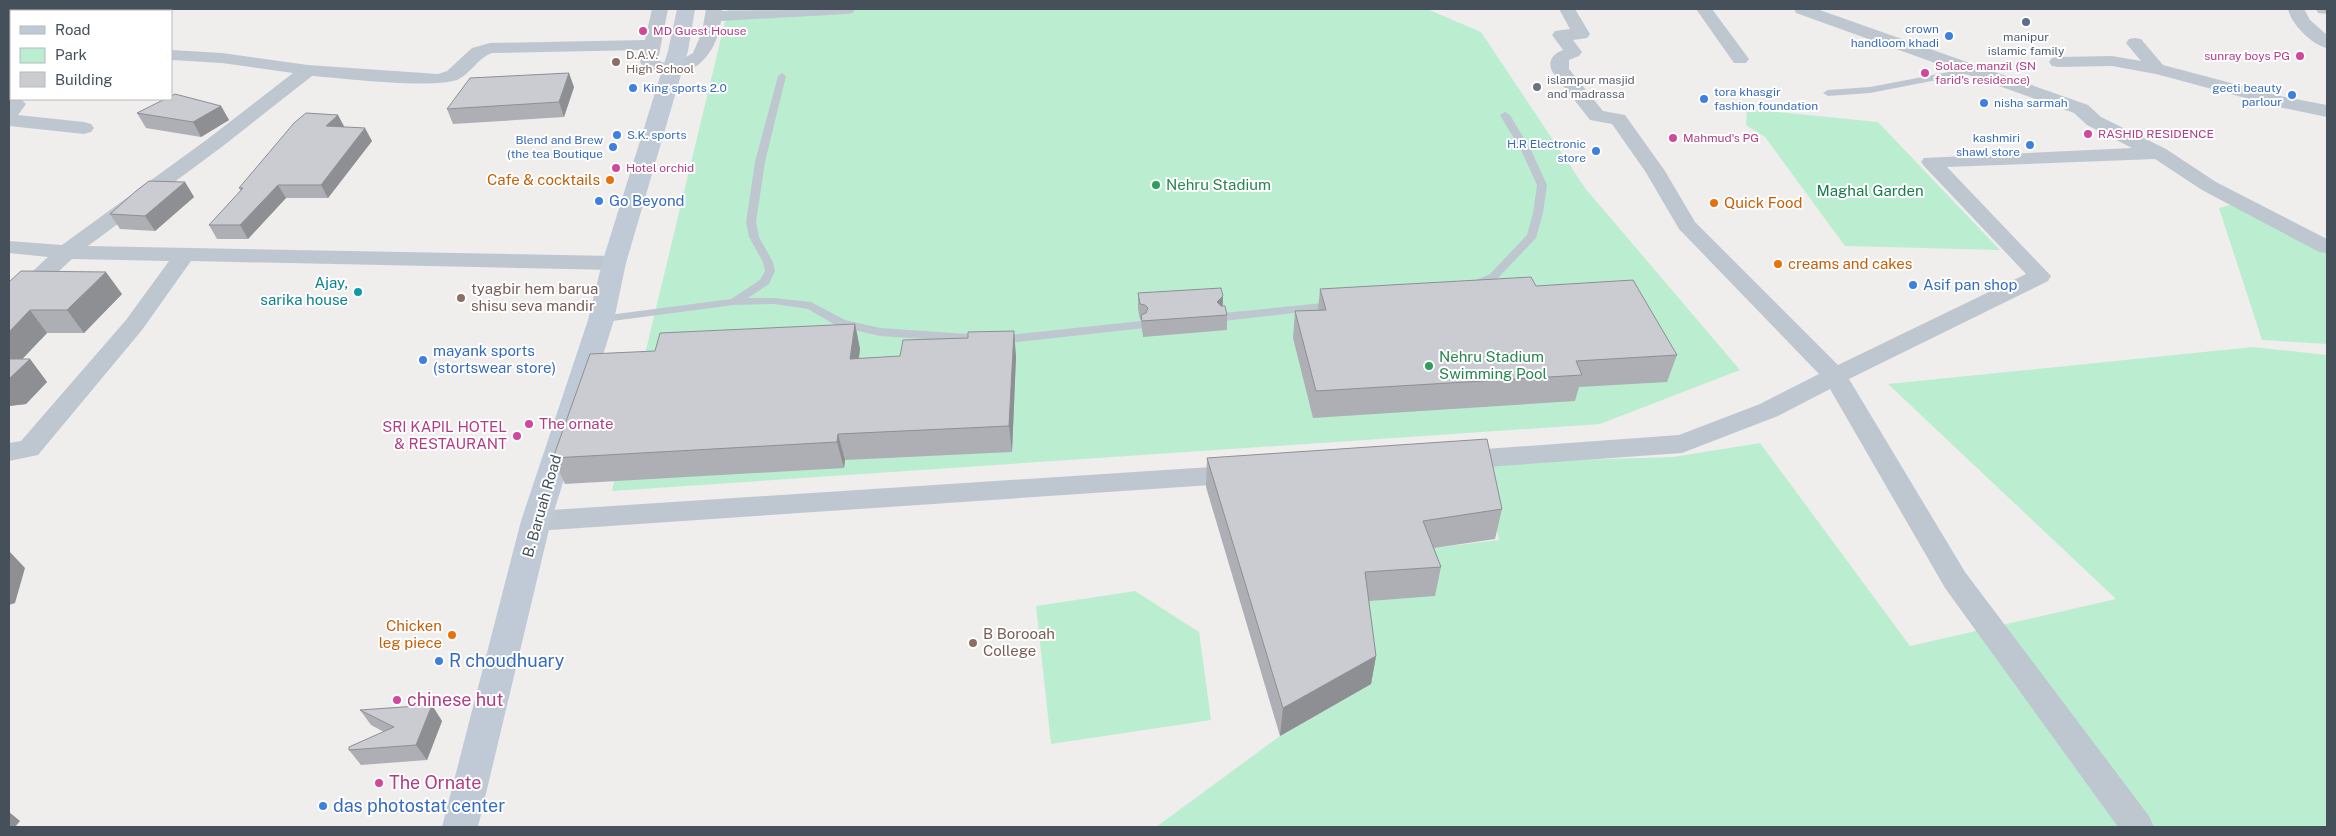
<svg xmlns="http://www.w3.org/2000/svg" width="2336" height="836" font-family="'Public Sans',sans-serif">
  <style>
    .green { fill: #bbeed0 }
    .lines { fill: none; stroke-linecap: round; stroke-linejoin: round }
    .stream { stroke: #88d4eb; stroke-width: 6 }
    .service { fill: #bec7d0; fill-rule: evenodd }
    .minor { fill: #bec7d0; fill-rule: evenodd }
    .secondary { fill: #c0cad7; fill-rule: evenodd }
    .wall { fill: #aeafb5 }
    .shaded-wall { fill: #8d8f93 }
    .building { fill: #caccd2; stroke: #8d8f93 }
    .service-dot { fill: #5c6f8a; stroke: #fff; stroke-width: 2 }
    .hotel-dot { fill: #d1479c; stroke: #fff; stroke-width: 2 }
    .shop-dot { fill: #3f7fe0; stroke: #fff; stroke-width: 2 }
    .education-dot { fill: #8d6e63; stroke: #fff; stroke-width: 2 }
    .worship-dot { fill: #6b7280; stroke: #fff; stroke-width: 2 }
    .food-dot { fill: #e8710a; stroke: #fff; stroke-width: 2 }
    .leisure-dot { fill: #2e9e5b; stroke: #fff; stroke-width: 2 }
    .culture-dot { fill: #0f9aa8; stroke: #fff; stroke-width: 2 }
    .labels { text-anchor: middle; stroke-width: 4; stroke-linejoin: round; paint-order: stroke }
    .far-shop-label { font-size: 12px; fill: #366cbe; stroke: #fff; text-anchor: end }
    .far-hotel-label { font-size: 12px; fill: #b23c85; stroke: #fff; text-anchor: start }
    .far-service-label { font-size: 12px; fill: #4e5e75; stroke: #fff }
    .far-education-label { font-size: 12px; fill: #785e54; stroke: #fff; text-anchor: start }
    .far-worship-label { font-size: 12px; fill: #5b616d; stroke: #fff; text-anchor: start }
    .food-label { font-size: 15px; fill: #c56008; stroke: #fff; text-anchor: end }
    .leisure-label { font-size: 15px; fill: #27864d; stroke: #fff; text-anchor: start }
    .park-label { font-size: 15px; fill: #177c4c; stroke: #fff }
    .shop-label { font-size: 15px; fill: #366cbe; stroke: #fff; text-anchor: start }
    .culture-label { font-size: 15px; fill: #0d838f; stroke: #fff; text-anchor: end }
    .education-label { font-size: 15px; fill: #785e54; stroke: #fff; text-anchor: start }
    .hotel-label { font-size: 15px; fill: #b23c85; stroke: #fff; text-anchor: start }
    .street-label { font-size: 15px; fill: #46505b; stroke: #fff }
    .near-shop-label { font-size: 18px; fill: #366cbe; stroke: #fff; text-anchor: start }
    .near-hotel-label { font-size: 18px; fill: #b23c85; stroke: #fff; text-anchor: start }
  </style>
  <rect width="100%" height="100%" fill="#f0eded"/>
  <g class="green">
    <polygon points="728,9 1427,9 1481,32 1585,188 1740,370 1600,424 612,491"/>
    <polygon points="1747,109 1878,122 2000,250 1845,246 1765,137 1746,125"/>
    <polygon points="2240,202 2327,247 2327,344 2262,340 2219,208"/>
    <polygon points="2253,347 2327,355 2327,827 1156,827 1280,736 1371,684 1361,602 1417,550 1499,540 1479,463 1673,457 1760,443 1910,646 2116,599 1888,384"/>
    <polygon points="1135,591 1199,632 1211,720 1051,744 1036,606"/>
  </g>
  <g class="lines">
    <polyline class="stream" points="9,61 11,60"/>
    <g class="service">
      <polygon points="1975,67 1979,70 1978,72 1870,93 1828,96 1823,93 1828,90 1870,87"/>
      <polygon points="782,73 786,76 765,162 756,222 759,237 773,262 775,271 769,284 748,298 774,298 811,302 845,320 880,328 999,336 1141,321 1145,322 1147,325 1145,328 999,344 880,336 837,326 808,309 774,304 734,305 597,323 595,320 601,316 731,299 760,280 765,271 763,262 749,237 746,222 755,162 778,76"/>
      <polygon points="1505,112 1510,115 1532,152 1547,185 1543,213 1536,238 1498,278 1471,289 1465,286 1467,284 1490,274 1527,235 1533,213 1537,185 1522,152 1500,115"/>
      <polygon points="1333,302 1339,306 1337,308 1224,321 1218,317 1224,313"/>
    </g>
    <g class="minor">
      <path d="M652,9H668L658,60L670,66L693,53L702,32L706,9H722V11L855,9L853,13L847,14L721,21C717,50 700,71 671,78L643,66L640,62L643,50L492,53C478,58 471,73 459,79C435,90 342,78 312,76L223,146L88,246L614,256L622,258L625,263L622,268L614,270L191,261L142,330L38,455L9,461V443L21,441L126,320L169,261L72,259L17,310L9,312V293L48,257L9,253V241L62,245L209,138L293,73L222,63L172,60L171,50L222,53L308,65L438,74L447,71L472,48L490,43L645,40Z"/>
      <path d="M1559,9H1575L1590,34L1587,38L1573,40L1582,52L1579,56L1569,60V69L1603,111L1625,115L1665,171L1695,222L1838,365L2026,274L1924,166L1921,162L1924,158L2132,148L2087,125L2074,113L1796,13L1794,9H1817L2088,105L2101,117L2166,149L2216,182L2327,239V253L2319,252L2202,190L2155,159L1947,167L2051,276L2048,281L1849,379L1965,572L2149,816L2154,827H2118L1945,588L1830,389L1778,416L1682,453L1458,469L1449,466L1445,460L1449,454L1458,451L1679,435L1760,404L1819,374L1679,229L1645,171L1612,124L1590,120L1554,74C1546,63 1552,54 1563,50L1552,35L1555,31L1570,29Z"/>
      <polygon points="1696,9 1712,9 1749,59 1746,63 1734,63"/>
      <path d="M2288,9H2304L2310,20L2327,35V48C2312,45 2291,24 2288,9Z"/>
      <polygon points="2316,9 2327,9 2327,14 2318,13"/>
      <polygon points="2135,38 2141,39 2163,65 2280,96 2327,105 2327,117 2279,107 2156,74 2112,66 2058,67 2052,66 2049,62 2052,58 2058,57 2112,56 2141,61 2126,43 2129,39"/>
      <polygon points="9,93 11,94 11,99 21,99 26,104 18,115 84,122 91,124 94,128 91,132 84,134 9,126"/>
      <polygon points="1241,465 1250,467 1254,474 1250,481 1241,483 536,531 526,528 522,521 526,514 536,511"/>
    </g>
    <polygon class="secondary" points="677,9 695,9 688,51 626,263 614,320 551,521 478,827 442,827 521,521 588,320 602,263 668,51"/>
  </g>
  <g class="wall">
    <polygon points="574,87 564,117 453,124 447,109"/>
    <polygon points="221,106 229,120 201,137 146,128 137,113"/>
    <polygon points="344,127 372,141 328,198 286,198 248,239 217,239 209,225 241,191 239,188"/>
    <polygon points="185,182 194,197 155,231 120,229 110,214"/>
    <polygon points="9,282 122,294 84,333 47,333 22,359 30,359 47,382 26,404 9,406"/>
    <polygon points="1536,286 1677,355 1667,382 1579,387 1575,401 1313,418 1293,338 1295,311 1318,310 1320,289"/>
    <polygon points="1138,293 1223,296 1223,306 1227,315 1227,330 1143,337 1141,320 1140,319 1138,309"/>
    <polygon points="855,324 860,349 859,358 1016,356 1012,452 845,460 844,468 565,484 553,458 655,351"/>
    <polygon points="1207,458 1502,509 1495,539 1434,548 1441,567 1435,596 1369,601 1376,656 1371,684 1280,736 1206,487"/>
    <polygon points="360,710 442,721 427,760 361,765 349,750 384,732 371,725"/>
  </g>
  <g class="shaded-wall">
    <polygon points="14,9 54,9 55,10 52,11 16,11"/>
    <polygon points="126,9 158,9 149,11 127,11"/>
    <polygon points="569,73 574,87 564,117 559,102"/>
    <polygon points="221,106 229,120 201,137 193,122"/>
    <polygon points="338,115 345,128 326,126"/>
    <polygon points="365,128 372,141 328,198 321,185"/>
    <polygon points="185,182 194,197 155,231 145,216"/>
    <polygon points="278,185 286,198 248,239 240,225"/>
    <polygon points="106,272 122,294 84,333 67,310"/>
    <polygon points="1223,296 1222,312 1217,302"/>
    <polygon points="30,310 47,333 9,373 9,332"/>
    <polygon points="855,324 860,349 855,384 850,359"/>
    <polygon points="1014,331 1016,356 1012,452 1009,426"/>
    <polygon points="30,359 47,382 26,404 9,406 9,379"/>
    <polygon points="838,434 845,460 844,468 837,442"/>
    <polygon points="10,552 25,568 15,603 9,605 9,557"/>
    <polygon points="1376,656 1371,684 1280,736 1283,708"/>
    <polygon points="432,705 442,721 427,760 416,745"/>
    <polygon points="9,812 20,821 15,827 9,827"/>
  </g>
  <g class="building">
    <polygon points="569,73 559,102 447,109 470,78"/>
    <polygon points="175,94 221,106 193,122 137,113 165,99 171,99 171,96"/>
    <polygon points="306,113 338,115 326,126 365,128 321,185 278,185 240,225 209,225 243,188 239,188 294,123"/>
    <polygon points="149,181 185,182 145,216 110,214 136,191"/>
    <polygon points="21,271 106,272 67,310 30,310 9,332 9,282"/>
    <polygon points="1531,277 1536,286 1633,280 1677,355 1576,361 1582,375 1316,391 1295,311 1326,310 1320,289"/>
    <polygon points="1221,288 1223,296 1217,302 1221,306 1225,306 1227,315 1142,321 1141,315 1146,313 1148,308 1145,305 1140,304 1138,293"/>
    <polygon points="855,324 850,359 900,356 903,340 968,338 968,332 1014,331 1009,426 838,434 837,442 553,458 590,354 655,351 660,333"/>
    <polygon points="9,359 30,359 9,379"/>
    <polygon points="1487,439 1502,509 1423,521 1441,567 1365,572 1376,656 1283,708 1207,458"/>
    <polygon points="432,705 416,745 349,750 349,747 394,727 360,710"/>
  </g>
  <circle class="service-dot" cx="2026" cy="22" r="5"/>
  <g class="hotel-dot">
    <circle cx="643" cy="31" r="5"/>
    <circle cx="2300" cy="56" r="5"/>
    <circle cx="1925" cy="73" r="5"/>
    <circle cx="2088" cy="134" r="5"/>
    <circle cx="1673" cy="138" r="5"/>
    <circle cx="616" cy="168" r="5"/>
    <circle cx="529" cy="424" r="5"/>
    <circle cx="517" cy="436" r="5"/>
    <circle cx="397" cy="700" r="5"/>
    <circle cx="379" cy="783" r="5"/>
  </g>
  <g class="shop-dot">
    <circle cx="1949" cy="36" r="5"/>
    <circle cx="633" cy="88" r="5"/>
    <circle cx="2292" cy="95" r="5"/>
    <circle cx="1704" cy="99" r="5"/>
    <circle cx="1984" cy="103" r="5"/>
    <circle cx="617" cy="135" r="5"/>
    <circle cx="2030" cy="145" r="5"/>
    <circle cx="613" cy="147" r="5"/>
    <circle cx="1596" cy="151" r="5"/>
    <circle cx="599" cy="201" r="5"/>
    <circle cx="1913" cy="285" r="5"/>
    <circle cx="423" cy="360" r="5"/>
    <circle cx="439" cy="661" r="5"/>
    <circle cx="323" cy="806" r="5"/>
  </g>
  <g class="education-dot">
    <circle cx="616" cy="62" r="5"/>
    <circle cx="461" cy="298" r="5"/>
    <circle cx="973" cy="643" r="5"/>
  </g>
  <circle class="worship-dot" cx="1537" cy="87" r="5"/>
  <g class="food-dot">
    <circle cx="610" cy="180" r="5"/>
    <circle cx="1714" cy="203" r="5"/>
    <circle cx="1778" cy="264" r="5"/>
    <circle cx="452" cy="635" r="5"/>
  </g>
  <g class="leisure-dot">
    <circle cx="1156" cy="185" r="5"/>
    <circle cx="1429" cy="366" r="5"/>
  </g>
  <circle class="culture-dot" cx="358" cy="292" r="5"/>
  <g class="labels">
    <g class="far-shop-label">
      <text x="1939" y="33">crown<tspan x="1939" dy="14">handloom khadi</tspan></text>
      <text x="643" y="92" text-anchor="start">King sports 2.0</text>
      <text x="2282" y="92">geeti beauty<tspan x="2282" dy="14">parlour</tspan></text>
      <text x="1714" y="96" text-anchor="start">tora khasgir<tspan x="1714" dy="14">fashion foundation</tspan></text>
      <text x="1994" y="107" text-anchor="start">nisha sarmah</text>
      <text x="627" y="139" text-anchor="start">S.K. sports</text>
      <text x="2020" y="142">kashmiri<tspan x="2020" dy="14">shawl store</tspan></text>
      <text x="603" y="144">Blend and Brew<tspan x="603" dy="14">(the tea Boutique</tspan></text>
      <text x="1586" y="148">H.R Electronic<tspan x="1586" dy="14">store</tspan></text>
    </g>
    <g class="far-hotel-label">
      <text x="653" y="35">MD Guest House</text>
      <text x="2290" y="60" text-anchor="end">sunray boys PG</text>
      <text x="1935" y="70">Solace manzil (SN<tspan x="1935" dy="14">farid's residence)</tspan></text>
      <text x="2098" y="138">RASHID RESIDENCE</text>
      <text x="1683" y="142">Mahmud's PG</text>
      <text x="626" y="172">Hotel orchid</text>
    </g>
    <g class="far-service-label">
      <text x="2026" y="41">manipur<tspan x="2026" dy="14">islamic family</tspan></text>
    </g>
    <g class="far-education-label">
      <text x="626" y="59">D.A.V.<tspan x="626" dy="14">High School</tspan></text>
    </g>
    <g class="far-worship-label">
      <text x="1547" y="84">islampur masjid<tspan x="1547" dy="14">and madrassa</tspan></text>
    </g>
    <g class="food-label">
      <text x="600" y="185">Cafe &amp; cocktails</text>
      <text x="1724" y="208" text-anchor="start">Quick Food</text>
      <text x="1788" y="269" text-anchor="start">creams and cakes</text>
      <text x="442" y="631">Chicken<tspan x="442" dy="17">leg piece</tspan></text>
    </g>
    <g class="leisure-label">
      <text x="1166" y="190">Nehru Stadium</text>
      <text x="1439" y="362">Nehru Stadium<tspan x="1439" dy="17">Swimming Pool</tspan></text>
    </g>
    <g class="park-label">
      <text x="1870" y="196">Maghal Garden</text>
    </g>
    <g class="shop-label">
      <text x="609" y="206">Go Beyond</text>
      <text x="1923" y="290">Asif pan shop</text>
      <text x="433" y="356">mayank sports<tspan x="433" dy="17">(stortswear store)</tspan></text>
    </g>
    <g class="culture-label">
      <text x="348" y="288">Ajay,<tspan x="348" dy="17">sarika house</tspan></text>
    </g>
    <g class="education-label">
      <text x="471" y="294">tyagbir hem barua<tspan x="471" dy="17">shisu seva mandir</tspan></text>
      <text x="983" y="639">B Borooah<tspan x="983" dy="17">College</tspan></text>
    </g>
    <g class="hotel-label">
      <text x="539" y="429">The ornate</text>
      <text x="507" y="432" text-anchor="end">SRI KAPIL HOTEL<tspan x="507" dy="17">&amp; RESTAURANT</tspan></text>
    </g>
    <g class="street-label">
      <text transform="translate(542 506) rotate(-74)" y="5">B. Baruah Road</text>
    </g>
    <g class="near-shop-label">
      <text x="449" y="667">R choudhuary</text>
      <text x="333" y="812">das photostat center</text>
    </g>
    <g class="near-hotel-label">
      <text x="407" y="706">chinese hut</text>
      <text x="389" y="789">The Ornate</text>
    </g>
  </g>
  <rect width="2336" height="836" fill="none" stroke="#46505b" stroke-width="20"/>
  <rect x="10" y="10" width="162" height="90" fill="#ffffff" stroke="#b5b9bd"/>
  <rect x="20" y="26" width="25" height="8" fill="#c0cad7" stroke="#b5b9bd"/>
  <text x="55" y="35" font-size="15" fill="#46505b">Road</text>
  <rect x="20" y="48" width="25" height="15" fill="#bbeed0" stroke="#b5b9bd"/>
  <text x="55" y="60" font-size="15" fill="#46505b">Park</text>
  <rect x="20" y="72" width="25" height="15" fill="#caccd2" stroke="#b5b9bd"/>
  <text x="55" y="85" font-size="15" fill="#46505b">Building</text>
</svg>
